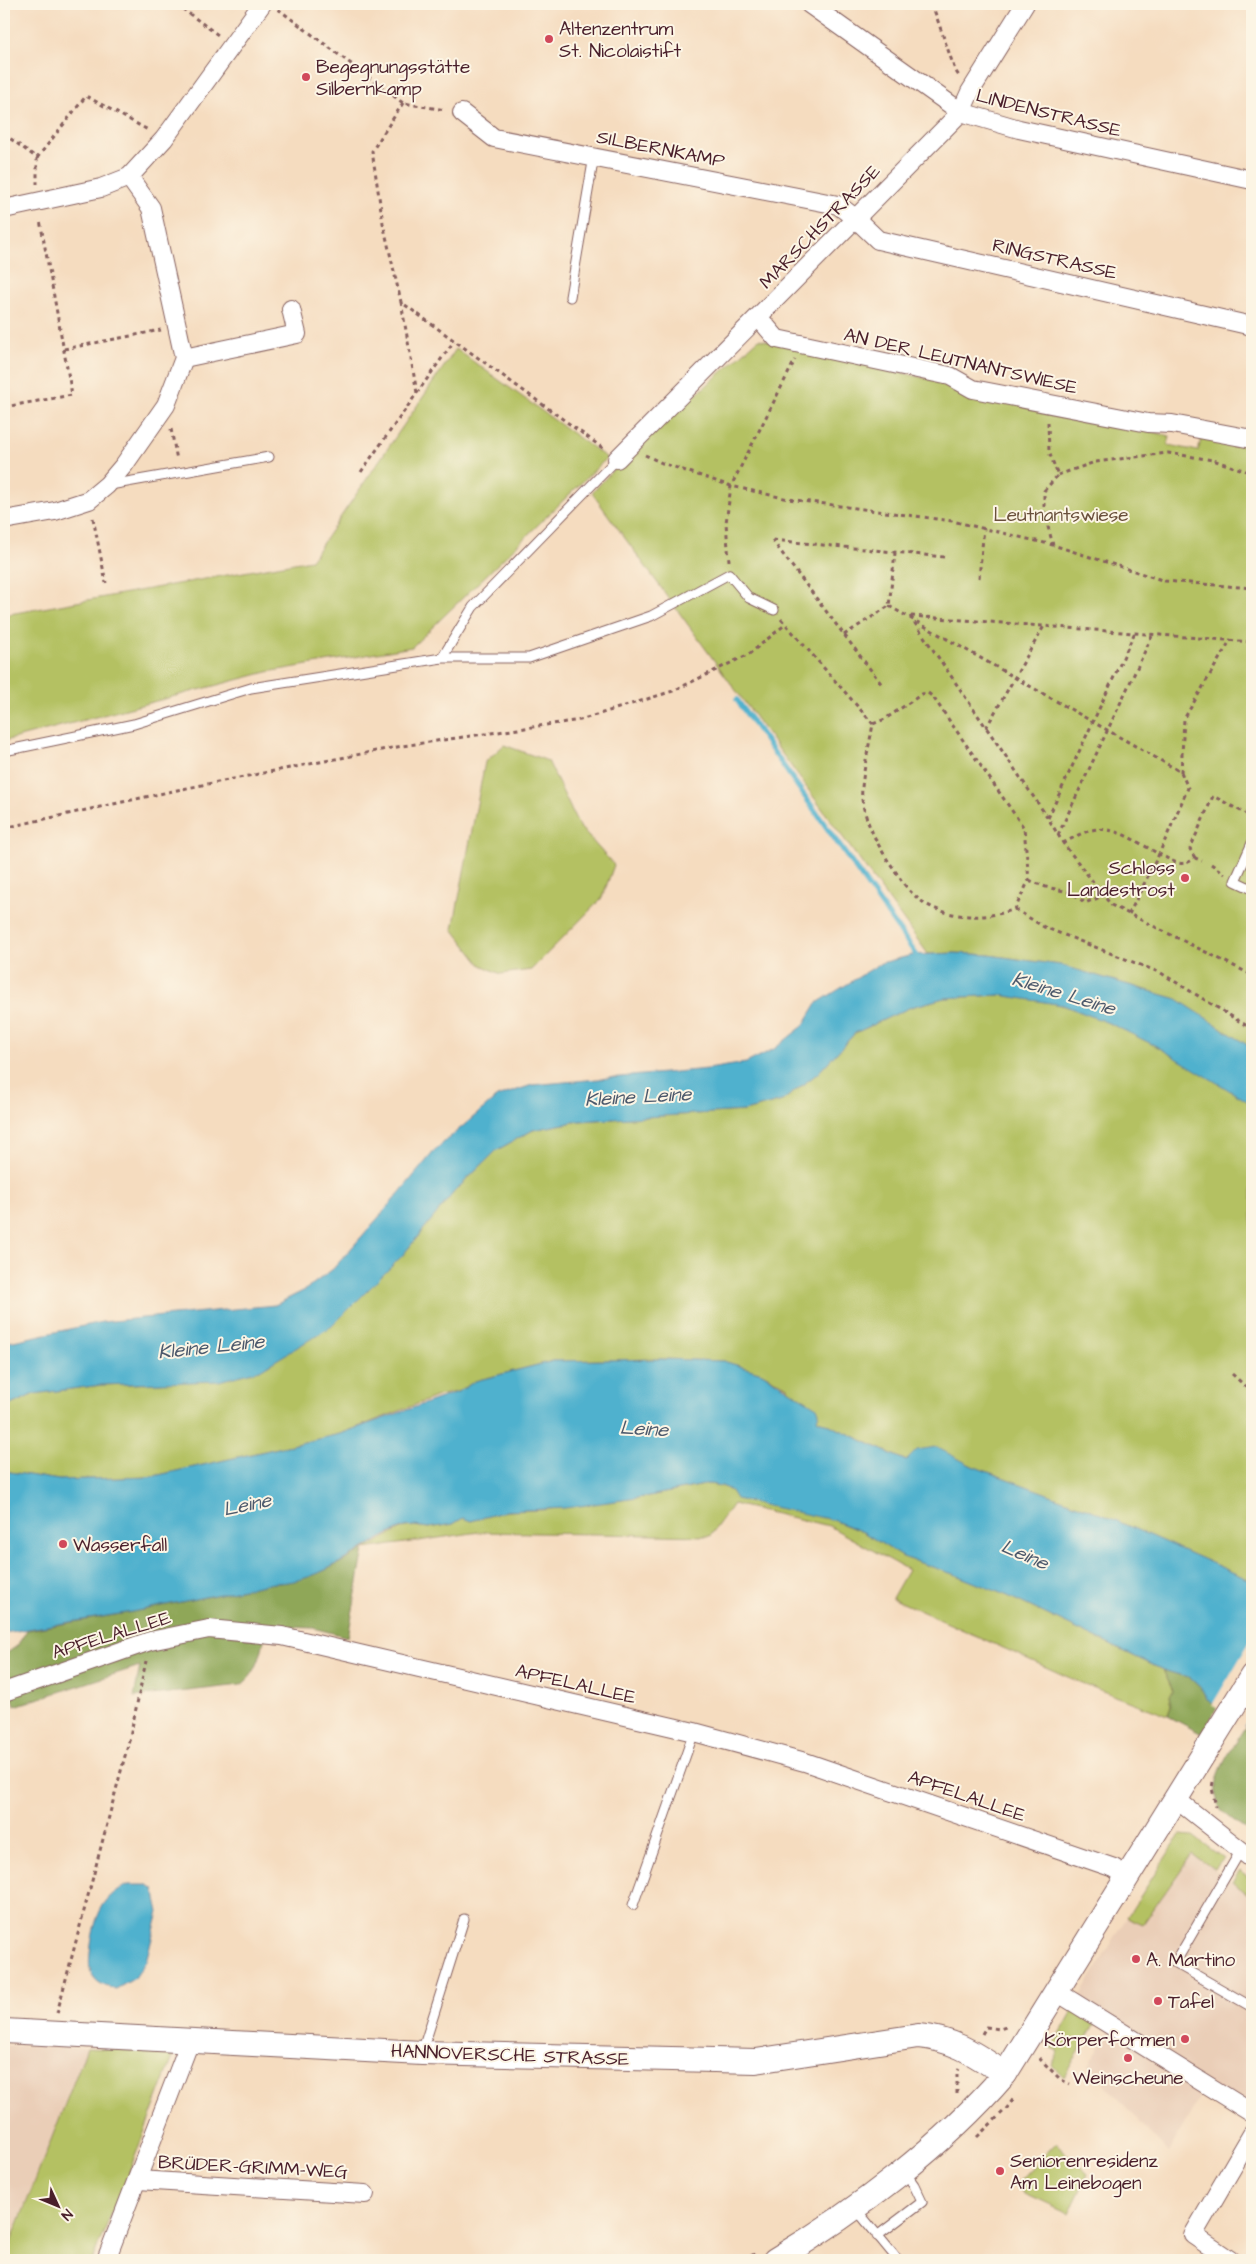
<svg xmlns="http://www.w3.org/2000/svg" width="1256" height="2264" font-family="'Architects Daughter',sans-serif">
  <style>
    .built { fill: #eaceb7 }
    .green { fill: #b4c162; stroke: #7f7046 }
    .forest { fill: #8fa758; stroke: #6c6342 }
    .water { fill: #4fb1ce; stroke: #4c687c }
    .pier { fill: #f5dcbf }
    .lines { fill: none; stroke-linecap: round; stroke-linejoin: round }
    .stream { stroke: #4fb1ce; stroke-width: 5.5 }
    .service-casing { stroke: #86615f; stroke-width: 11 }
    .minor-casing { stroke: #86615f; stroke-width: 20 }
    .secondary-casing { stroke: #86615f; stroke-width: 26 }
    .path { stroke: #86615f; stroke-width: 3; stroke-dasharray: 4 4; stroke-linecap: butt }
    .service { stroke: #fff; stroke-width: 9 }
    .minor { stroke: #fff; stroke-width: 18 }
    .secondary { stroke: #fff; stroke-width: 24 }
    .poi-dot { fill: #d1495b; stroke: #fcf5e5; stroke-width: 2 }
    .labels { text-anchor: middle; stroke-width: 4; stroke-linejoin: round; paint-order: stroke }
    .poi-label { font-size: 19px; fill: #4a1f2b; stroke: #fcf5e5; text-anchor: start }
    .street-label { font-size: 19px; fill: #4a1f2b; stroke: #fcf5e5 }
    .park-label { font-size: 19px; fill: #6a503c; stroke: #fcf5e5 }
    .water-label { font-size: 20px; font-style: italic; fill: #4c596c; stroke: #fcf5e5 }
  </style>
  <rect width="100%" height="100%" fill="#fcf5e5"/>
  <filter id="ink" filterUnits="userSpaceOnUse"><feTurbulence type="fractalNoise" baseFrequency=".02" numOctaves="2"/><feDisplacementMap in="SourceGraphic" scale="10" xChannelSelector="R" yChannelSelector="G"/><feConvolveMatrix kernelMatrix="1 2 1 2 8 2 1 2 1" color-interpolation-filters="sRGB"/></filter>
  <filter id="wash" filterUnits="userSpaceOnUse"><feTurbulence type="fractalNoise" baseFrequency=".0096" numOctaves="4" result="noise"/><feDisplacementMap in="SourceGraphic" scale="20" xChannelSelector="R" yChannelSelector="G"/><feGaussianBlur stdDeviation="1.12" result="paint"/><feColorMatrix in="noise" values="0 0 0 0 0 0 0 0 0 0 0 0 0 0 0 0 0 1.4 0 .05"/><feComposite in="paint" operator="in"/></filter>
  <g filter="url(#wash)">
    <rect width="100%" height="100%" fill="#f5dcbf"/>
    <g class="built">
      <polygon points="1192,1853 1252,1897 1252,2117 1205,2088 1168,2153 1088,2065 1111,2029 1074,2006 1127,1917 1143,1924"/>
      <polygon points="4,2045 87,2048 4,2257"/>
    </g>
    <g class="green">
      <polygon points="759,339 1170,436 1168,445 1198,451 1202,437 1252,448 1252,1048 1177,999 1060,965 989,955 955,953 928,954 592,493 620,462"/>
      <polygon points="456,349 607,458 412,647 267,672 4,741 4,615 311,560"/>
      <polygon points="504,745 548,761 579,826 614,865 602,898 531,970 501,974 481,965 453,929 485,762"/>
      <path d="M1000,995C1021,998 1044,1000 1064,1006C1132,1028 1193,1066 1252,1104V1581L1099,1513L972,1466L956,1458L917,1450L907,1461L817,1419L786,1386L762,1373L723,1361L662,1359L553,1361L475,1381L460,1391L438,1396L340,1434L150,1477L59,1480L4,1471V1408L34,1394L101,1385L160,1383L332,1326L402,1256L454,1192L497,1150L533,1130L579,1121L744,1111L782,1101L818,1073L855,1033L911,1007L944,998Z"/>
      <polygon points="709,1484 722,1486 731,1491 833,1520 863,1532 903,1557 956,1575 1008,1596 1163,1670 1173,1691 1169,1696 1171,1705 1168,1716 1079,1682 892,1598 908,1570 829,1526 733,1504 710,1536 479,1532 364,1549 405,1527 413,1526 429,1528 453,1524 463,1518 471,1521 506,1511 541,1510 644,1497"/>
      <polygon points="1180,1835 1193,1836 1223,1858 1214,1869 1192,1854 1143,1924 1127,1917"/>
      <polygon points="1240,1871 1252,1880 1252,1897 1232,1882"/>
      <polygon points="1074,2009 1095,2023 1064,2077 1052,2065 1059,2051 1052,2048"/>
      <polygon points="87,2048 175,2052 126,2180 92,2260 4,2260"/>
      <polygon points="1056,2143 1088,2174 1069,2214 1025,2194 1016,2185"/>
    </g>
    <g class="forest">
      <path d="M364,1549L348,1637L313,1628L267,1626C262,1648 260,1672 241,1685L134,1697L140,1666L15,1706L9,1686L4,1688V1655L17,1646L27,1630L132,1612L273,1583C304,1583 338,1565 364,1549Z"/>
      <polygon points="1163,1670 1190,1678 1200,1687 1206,1698 1218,1706 1202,1734 1168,1716 1171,1705 1169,1696 1173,1691"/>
      <path d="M1246,1727L1252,1730V1834C1245,1828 1226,1816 1221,1809C1204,1782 1233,1749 1246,1727Z"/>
    </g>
    <g class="water">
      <polygon points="955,953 989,955 1060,965 1177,999 1252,1048 1252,1104 1158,1047 1111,1024 1063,1005 1000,995 944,998 911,1007 855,1033 818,1073 782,1101 744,1111 579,1121 533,1130 497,1150 454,1192 402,1256 332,1326 260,1370 219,1381 101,1385 34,1394 4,1408 4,1343 102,1322 275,1305 305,1290 333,1269 385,1210 436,1149 497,1097 532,1085 708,1069 746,1063 774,1049 803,1026 817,1003 881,963 913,955"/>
      <path d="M662,1359L723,1361L762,1373L817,1407L819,1412L817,1419L906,1461L917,1450L936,1447L972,1466L1099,1513L1252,1581V1730L1206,1698L1200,1687L1190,1678L1163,1670L1008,1596L956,1575L903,1557L863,1532L833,1520L736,1499L731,1491L722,1486L709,1484L644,1497L565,1508L506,1511L471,1521L463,1518L453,1524L429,1528L414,1526L405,1527C360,1544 323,1584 273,1583L132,1612L4,1633V1471L59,1480L150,1477L340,1434L460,1391L475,1381L553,1361Z"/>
      <path d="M128,1885H145L154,1889L159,1912L146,1961L135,1978L116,1989C106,1987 95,1983 91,1972C88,1964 90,1954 91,1945C95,1919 101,1896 128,1885Z"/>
    </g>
    <polygon class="pier" points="1252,1638 1252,1713 1243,1727 1212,1705"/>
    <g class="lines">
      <polyline class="stream" points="737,700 920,960"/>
    </g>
  </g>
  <g filter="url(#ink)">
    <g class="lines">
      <g class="service-casing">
        <g id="service">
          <polyline points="570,297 594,156"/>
          <polyline points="110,485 269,457"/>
          <polyline points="442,658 473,607 617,459"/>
          <polyline points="4,751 134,724 251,688 442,658 529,658 651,616 729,574 749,598 774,610"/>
          <polyline points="1252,843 1235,881 1252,889"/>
          <polyline points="1241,1850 1175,1963 1252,2007"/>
          <polyline points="633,1905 694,1732"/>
          <polyline points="422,2052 464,1919"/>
          <polyline points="855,2208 898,2260"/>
          <polyline points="877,2236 922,2202 914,2185 905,2172"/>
        </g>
      </g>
      <g class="minor-casing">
        <g id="minor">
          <polyline points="809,4 961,112 1019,129 1252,180"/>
          <polyline points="462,113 494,138 838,205 855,218 878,240 1252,326"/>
          <polyline points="4,209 101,188 129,177 164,139 262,4"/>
          <polyline points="759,318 777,339 950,376 973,389 1148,423 1172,424 1252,439"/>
          <polyline points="184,358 297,334 291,309"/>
          <polyline points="617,459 961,112 970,92 1025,4"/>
          <polyline points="4,520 55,511 89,500 107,485 124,465 166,405 184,358 151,208 129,177"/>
          <polyline points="4,1692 150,1641 209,1629 282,1636 694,1732 805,1762 1114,1868 1128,1877"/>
          <polyline points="1177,1800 1252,1859"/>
          <polyline points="1057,1992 1252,2113"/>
          <polyline points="138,2180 365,2194"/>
          <polyline points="106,2260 190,2041"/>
          <polyline points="1230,2260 1193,2235 1252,2134"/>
        </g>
      </g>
      <g class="secondary-casing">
        <g id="secondary">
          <path d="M4,2031L422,2053L756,2061L918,2036C955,2039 976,2055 1005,2074"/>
          <path d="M775,2260C857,2211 943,2146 1005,2074L1252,1676"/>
        </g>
      </g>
      <g class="path">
        <polyline points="176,4 218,35"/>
        <polyline points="932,4 955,70 959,76"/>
        <polyline points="278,9 403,103 445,110"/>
        <polyline points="403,103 372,151 383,223 401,302 604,449"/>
        <polyline points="4,134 37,158 37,184"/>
        <polyline points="37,158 86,96 148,130"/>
        <polyline points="401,302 417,393"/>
        <polyline points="64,349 161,330"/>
        <polyline points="4,407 72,395 40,220"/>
        <polyline points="1048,422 1049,452 1058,475 1044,491 1044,512 1053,545"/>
        <polyline points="171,429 177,460"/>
        <polyline points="645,455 662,463 731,486 788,499 952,521 1053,545 1165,581 1252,588"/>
        <polyline points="361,472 454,341"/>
        <polyline points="1058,475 1095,462 1168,453 1213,460 1252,473"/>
        <polyline points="93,518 106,583"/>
        <polyline points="772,540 883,686"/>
        <polyline points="773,540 944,557"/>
        <polyline points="729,561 726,523 731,486 795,360"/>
        <polyline points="979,578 984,528"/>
        <path d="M889,606L1181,772L1188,788L1159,854C1173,861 1181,869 1195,858L1202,861"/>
        <polyline points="910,616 1048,818 1063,843 1111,905 1252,975"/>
        <polyline points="911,616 1252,642"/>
        <polyline points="781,619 873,724"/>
        <polyline points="844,635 889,606 895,553"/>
        <path d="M928,693L933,697L1024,828L1029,880L1015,909C984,921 939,919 914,895C904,886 897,873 889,862C877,844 865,821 862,799C860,783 870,742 873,724L885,719L922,694Z"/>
        <polyline points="986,728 1044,626"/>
        <polyline points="1181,772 1184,719 1231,639"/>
        <polyline points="1048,818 1135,632"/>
        <polyline points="4,828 182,789 402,746 580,720 673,691 749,654 786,624"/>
        <polyline points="1058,835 1153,634"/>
        <path d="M1063,843C1072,839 1082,832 1092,830C1115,825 1140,844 1159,854L1129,914"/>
        <polyline points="1195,858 1190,849 1213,796 1252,817"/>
        <polyline points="1211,864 1225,874"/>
        <polyline points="1029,880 1046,887 1073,893 1085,903 1103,896"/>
        <polyline points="1015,909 1044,927 1161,973 1252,1029"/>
        <polyline points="1232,1374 1252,1392"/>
        <polyline points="1213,1782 1212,1788 1216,1807"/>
        <polyline points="57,2013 130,1737 146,1661"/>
        <polyline points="982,2034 986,2027 1000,2029 1009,2026"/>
        <polyline points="1039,2058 1061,2080 1070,2084"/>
        <polyline points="957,2094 957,2073 959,2069"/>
        <polyline points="977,2137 1007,2108 1014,2098"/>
        <polyline points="744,2260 756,2253"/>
      </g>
      <use href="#service" class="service"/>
      <use href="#minor" class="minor"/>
      <use href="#secondary" class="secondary"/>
    </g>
  </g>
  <g class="poi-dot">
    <circle cx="549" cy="39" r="5"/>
    <circle cx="306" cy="77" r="5"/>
    <circle cx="1185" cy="878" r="5"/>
    <circle cx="63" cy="1544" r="5"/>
    <circle cx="1136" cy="1959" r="5"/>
    <circle cx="1158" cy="2001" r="5"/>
    <circle cx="1185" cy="2039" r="5"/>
    <circle cx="1128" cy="2058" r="5"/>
    <circle cx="1000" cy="2171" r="5"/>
  </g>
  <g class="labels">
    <g class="poi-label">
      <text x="559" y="35">Altenzentrum<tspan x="559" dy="22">St. Nicolaistift</tspan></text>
      <text x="316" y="73">Begegnungsstätte<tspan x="316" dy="22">Silbernkamp</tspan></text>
      <text x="1175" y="874" text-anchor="end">Schloss<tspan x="1175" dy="22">Landestrost</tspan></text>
      <text x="73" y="1551">Wasserfall</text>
      <text x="1146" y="1966">A. Martino</text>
      <text x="1168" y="2008">Tafel</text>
      <text x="1175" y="2046" text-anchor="end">Körperformen</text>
      <text x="1128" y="2084" text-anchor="middle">Weinscheune</text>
      <text x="1010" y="2167">Seniorenresidenz<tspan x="1010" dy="22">Am Leinebogen</tspan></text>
    </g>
    <g class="street-label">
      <text transform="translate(1049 112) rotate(14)" y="7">LINDENSTRASSE</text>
      <text transform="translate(661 148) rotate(11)" y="7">SILBERNKAMP</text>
      <text transform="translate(819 226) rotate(-46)" y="7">MARSCHSTRASSE</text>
      <text transform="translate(1055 258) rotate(13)" y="7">RINGSTRASSE</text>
      <text transform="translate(961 360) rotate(13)" y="7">AN DER LEUTNANTSWIESE</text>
      <text transform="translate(111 1634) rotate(-17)" y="7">APFELALLEE</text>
      <text transform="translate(576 1683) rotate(13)" y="7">APFELALLEE</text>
      <text transform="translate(967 1795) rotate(19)" y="7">APFELALLEE</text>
      <text transform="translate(510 2054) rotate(2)" y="7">HANNOVERSCHE STRASSE</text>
      <text transform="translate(253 2166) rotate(3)" y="7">BRÜDER-GRIMM-WEG</text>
    </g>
    <g class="park-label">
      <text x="1061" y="521">Leutnantswiese</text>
    </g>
    <g class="water-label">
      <text transform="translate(1064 993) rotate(17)" y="7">Kleine Leine</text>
      <text transform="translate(638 1096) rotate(-3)" y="7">Kleine Leine</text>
      <text transform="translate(211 1346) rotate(-6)" y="7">Kleine Leine</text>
      <text transform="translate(644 1428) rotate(3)" y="7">Leine</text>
      <text transform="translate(247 1504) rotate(-12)" y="7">Leine</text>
      <text transform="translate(1025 1554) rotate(23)" y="7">Leine</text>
    </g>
  </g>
  <rect width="1256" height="2264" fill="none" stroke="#fcf5e5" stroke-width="20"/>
  <g transform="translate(58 2206) rotate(134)" stroke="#fcf5e5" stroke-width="4" paint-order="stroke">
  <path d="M0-4L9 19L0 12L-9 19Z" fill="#4a1f2b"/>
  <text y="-8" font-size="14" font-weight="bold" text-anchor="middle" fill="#4a1f2b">N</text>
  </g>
</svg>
